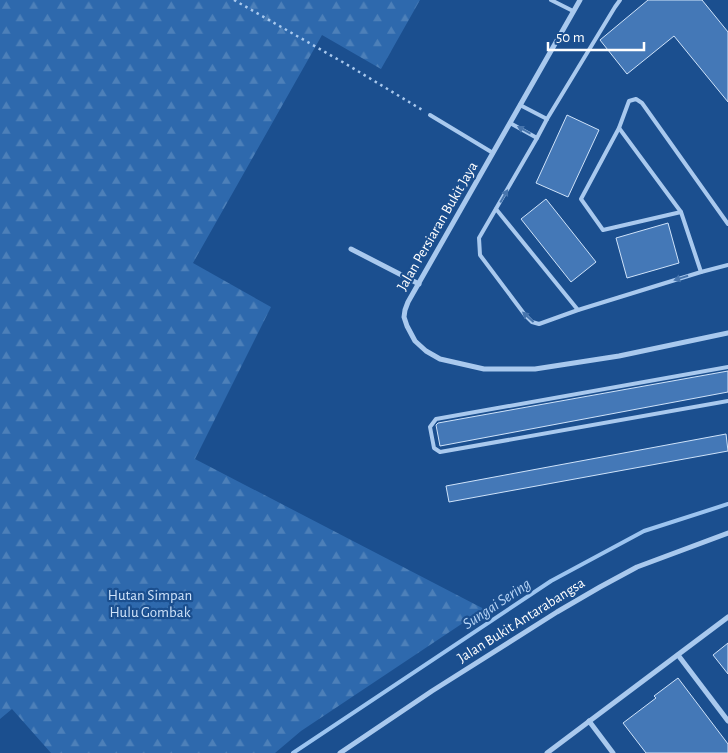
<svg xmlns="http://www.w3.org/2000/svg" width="728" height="753" font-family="'Alegreya Sans',sans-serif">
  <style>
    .forest { fill: url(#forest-firs) }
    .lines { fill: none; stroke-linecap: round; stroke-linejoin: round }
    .stream { stroke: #9cc4f0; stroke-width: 4 }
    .building { fill: #4478b7; stroke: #cfe3fa }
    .path { stroke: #a9c9ee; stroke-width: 2.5; stroke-dasharray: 2.5 4; stroke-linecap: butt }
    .service { stroke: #a9c9ee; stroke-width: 4 }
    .minor { stroke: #a9c9ee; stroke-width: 5 }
    .oneway { fill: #4674ac }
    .labels { text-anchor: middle; stroke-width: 4.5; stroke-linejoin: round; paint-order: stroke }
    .street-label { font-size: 15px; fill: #fff; stroke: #1b4f8f }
    .park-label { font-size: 15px; fill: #cfe3fa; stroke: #1b4f8f }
    .water-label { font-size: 16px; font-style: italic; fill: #b5d3f5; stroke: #1b4f8f }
  </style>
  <defs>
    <pattern id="forest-firs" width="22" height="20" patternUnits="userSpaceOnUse" patternTransform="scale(1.25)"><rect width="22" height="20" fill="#2e69ad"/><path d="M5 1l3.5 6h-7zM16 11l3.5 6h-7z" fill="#4d80b9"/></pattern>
  </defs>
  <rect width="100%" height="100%" fill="#1b4f8f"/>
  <polygon class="forest" points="0,0 420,0 381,69 322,35 193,263 271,307 195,459 484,609 301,731 275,753 51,753 12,709 0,719"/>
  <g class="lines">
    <polyline class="stream" points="293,753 551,581 644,531 728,504"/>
  </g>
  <g class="building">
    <polygon points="648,0 702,0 728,32 728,102 674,36 627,74 600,40"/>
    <polygon points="567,115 599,130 568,197 536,183"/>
    <polygon points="546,199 596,262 571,282 521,219"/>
    <polygon points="668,223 679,263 627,278 616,238"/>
    <polygon points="728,371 728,392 440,446 436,425 438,423"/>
    <polygon points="726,434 728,451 449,502 446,486"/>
    <polygon points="728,643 728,674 713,655"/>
    <polygon points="678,678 728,744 728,753 646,753 623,723 656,698 654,696"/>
  </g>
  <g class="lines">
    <polyline class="path" points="234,0 346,64 424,111"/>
    <g class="service">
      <polyline points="551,0 573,11"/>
      <polyline points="620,0 615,7 547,119 537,138 479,238 480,255 525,315 532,322 539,324 578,310 701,272 728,265"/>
      <polyline points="520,105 547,119"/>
      <polyline points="430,115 493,153"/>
      <polyline points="510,123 537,138"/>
      <polyline points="619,128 681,212 701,272"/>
      <polyline points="496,209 578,310"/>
      <polyline points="681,212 603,230 581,199 619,128 629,101 636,99 642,103 728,224"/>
      <polyline points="728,367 436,419 430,427 434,448 440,452 728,401"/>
    </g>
    <g class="minor">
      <polyline points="580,0 408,302 405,310 404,317 407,326 415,341 426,351 440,359 484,369 535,369 619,356 728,333"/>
      <polyline points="351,249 419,284"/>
      <polyline points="678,655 728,721"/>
      <polyline points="589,721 613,753"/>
      <polyline points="340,753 432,691 557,612 600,587 637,567 728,533"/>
      <polyline points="547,753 728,617"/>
    </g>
  </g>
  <defs><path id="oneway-solid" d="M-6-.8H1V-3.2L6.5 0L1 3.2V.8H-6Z" transform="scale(1.25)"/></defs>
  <g class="oneway">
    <use href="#oneway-solid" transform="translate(524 130) rotate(-151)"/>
    <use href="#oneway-solid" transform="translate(504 196) rotate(-60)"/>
    <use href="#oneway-solid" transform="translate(681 278) rotate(163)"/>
    <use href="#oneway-solid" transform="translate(528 317) rotate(-138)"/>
  </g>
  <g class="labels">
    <g class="street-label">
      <text transform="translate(437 226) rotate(-60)" y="5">Jalan Persiaran Bukit Jaya</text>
      <text transform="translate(521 620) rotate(-32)" y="5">Jalan Bukit Antarabangsa</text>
    </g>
    <g class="park-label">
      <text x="150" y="600">Hutan Simpan<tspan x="150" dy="17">Hulu Gombak</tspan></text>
    </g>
    <g class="water-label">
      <text transform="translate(496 603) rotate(-34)" y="6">Sungai Sering</text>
    </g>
  </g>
  <path d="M548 42v8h96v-8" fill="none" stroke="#ffffff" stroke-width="2.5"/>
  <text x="556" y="42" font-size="15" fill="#ffffff" stroke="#1b4f8f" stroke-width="4" paint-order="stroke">50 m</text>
</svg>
